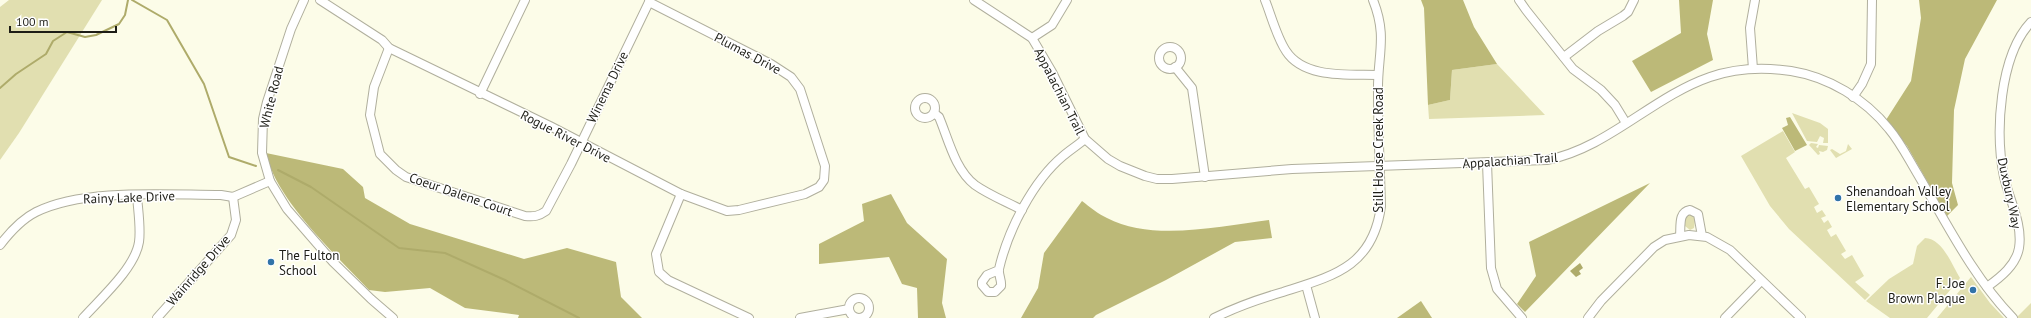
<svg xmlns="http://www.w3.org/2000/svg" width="2031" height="318" font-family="'PT Sans',sans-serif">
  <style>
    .green { fill: #e1dfb0 }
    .forest { fill: #bcb978 }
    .water { fill: #aeab6a }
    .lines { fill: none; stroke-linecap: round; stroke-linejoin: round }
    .stream { stroke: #aeab6a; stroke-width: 2 }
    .minor-casing { stroke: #b0af9d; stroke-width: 10 }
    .minor { stroke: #fff; stroke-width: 8 }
    .poi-dot { fill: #3173a9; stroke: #fff; stroke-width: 1.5 }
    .labels { text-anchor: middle; stroke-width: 3; stroke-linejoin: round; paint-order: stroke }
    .street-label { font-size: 13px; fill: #1d1d16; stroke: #fff }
    .poi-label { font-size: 13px; fill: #1d1d16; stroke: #fff; text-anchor: start }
  </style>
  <rect width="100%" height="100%" fill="#fcfce8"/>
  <g class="green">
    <polygon points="9,0 102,0 19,133 0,160 0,7"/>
    <polygon points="1497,64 1545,115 1429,119 1428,105 1450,100 1452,70"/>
    <polygon points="1792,113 1820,123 1828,129 1828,143 1823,143 1824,138 1820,136 1817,142 1807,141"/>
    <polygon points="1783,131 1795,152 1786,158 1805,189 1809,187 1819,204 1814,207 1817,213 1822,210 1826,216 1821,218 1824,223 1828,220 1832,227 1827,230 1831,237 1836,234 1846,251 1841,254 1845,259 1852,255 1864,276 1855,282 1870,295 1865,300 1789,229 1770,206 1741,156"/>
    <polygon points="1811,143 1818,144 1816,147 1818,148 1819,145 1828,146 1827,150 1823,152 1819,151 1820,154 1818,155 1809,145"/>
    <polygon points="1848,144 1852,149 1836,158 1830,150 1832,149 1840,154 1846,151"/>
    <polygon points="1690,214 1693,215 1695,221 1694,228 1690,230 1685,226 1685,217"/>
    <path d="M1925,238C1942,238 1952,265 1960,278L1927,318H1890L1866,301L1889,279L1913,264L1917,246Z"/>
    <polygon points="1971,277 1990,303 2004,318 1937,318"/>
    <polygon points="2031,303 2031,318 2016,318"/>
  </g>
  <g class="forest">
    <polygon points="1421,0 1463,0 1474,27 1497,64 1452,70 1450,100 1428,105 1424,8"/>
    <polygon points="1679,0 1713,0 1707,34 1713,60 1651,92 1632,61 1681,33"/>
    <polygon points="1919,0 1997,0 1965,59 1954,110 1952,183 1958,205 1947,216 1907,146 1886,120 1911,81 1921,18"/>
    <polygon points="1790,117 1807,145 1795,151 1782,128 1788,125 1786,118"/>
    <path d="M266,153L343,169L363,187L365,198L410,224L524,259L567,248L616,262L621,297L642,318H518L519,315L465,308L430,288L385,292L369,290C335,254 276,200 266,153Z"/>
    <polygon points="1650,183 1525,312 1517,304 1536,276 1529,242"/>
    <polygon points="891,194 907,223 947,259 942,303 946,318 918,318 917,288 902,284 889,257 819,264 819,244 864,221 862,204"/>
    <path d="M1082,201C1090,207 1098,214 1107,218C1152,242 1221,226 1269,220L1272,238L1235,242L1166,280L1096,315L1093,318H1021L1038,288L1044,253Z"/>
    <polygon points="1421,301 1432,318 1397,318"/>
  </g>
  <polygon class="water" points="1580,263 1583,268 1579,271 1581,274 1576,277 1570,271"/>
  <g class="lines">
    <g class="stream">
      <polyline points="132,0 167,20 204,84 229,157 256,166"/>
      <polyline points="0,88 16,74 46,54 53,41 67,32 85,37 96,35 119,24 125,15 128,0"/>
      <polyline points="278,170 311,187 399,248 445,253 505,280 579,318"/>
    </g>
    <g class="minor-casing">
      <g id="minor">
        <polyline points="304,0 291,29 267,102 263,119 262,153 270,181 287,209 333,262 371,299 393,318"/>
        <polyline points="320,0 382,40 389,48 550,126 681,194 727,211 739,210 805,194 819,187 824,180 825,166 800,89 791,77 771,64 649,2"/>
        <path d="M974,0L1032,38L1052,72L1085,139L1108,159L1120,166L1145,176L1157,179H1172L1292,169L1547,160C1608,148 1652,97 1710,77C1736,68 1764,67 1791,71C1829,77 1865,99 1889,129C1900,142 1908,158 1917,173C1946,222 1973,277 2013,318"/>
        <path d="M1265,0C1271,15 1277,38 1286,51C1304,79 1349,74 1378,75"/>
        <polyline points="1519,0 1526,10 1573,69 1601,90 1615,105 1626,123"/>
        <polyline points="1032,38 1052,25 1067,0"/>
        <circle cx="1170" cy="58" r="11"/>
        <path d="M389,48L374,87L370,115L380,154L396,170L406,177L525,216C534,217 539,216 546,211L571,164L650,0"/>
        <polyline points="1564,57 1598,31 1623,16 1628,12 1634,0"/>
        <polyline points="1175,67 1192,88 1205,177"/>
        <polyline points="1753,69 1750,28 1755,0"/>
        <polyline points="480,94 525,0"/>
        <polyline points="1853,97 1862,84 1871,64 1872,0"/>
        <circle cx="925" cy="108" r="10"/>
        <path d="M934,113L939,117C948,138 955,170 975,185C989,195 1007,202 1022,210"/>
        <polyline points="1487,163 1491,268 1497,289 1522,318"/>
        <polyline points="681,194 656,254 659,272 668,280 749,318"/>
        <path d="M1680,236C1681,226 1678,212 1690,210L1698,214L1702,236"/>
        <path d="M0,245C10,232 22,219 36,212C84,188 167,195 221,195L233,197L270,181"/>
        <path d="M999,270L987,275L982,282V285L988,292H995L1001,286C1002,281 998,274 999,269C1008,230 1033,181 1063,156C1070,150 1078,145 1085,139"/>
        <polyline points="1306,285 1315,318"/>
        <path d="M1987,287C2001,277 2016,265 2019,248C2023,224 2009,199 2004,177C1995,133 1999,56 2031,22"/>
        <circle cx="859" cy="308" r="10"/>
        <path d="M83,318C101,298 135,268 139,242C141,228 138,210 137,196"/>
        <polyline points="157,318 231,235 236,220 233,197"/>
        <polyline points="800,318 849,309"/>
        <path d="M1214,318C1236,307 1259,299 1283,292C1333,276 1373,267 1381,206C1380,168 1378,131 1378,93C1377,56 1388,37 1373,0"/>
        <polyline points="1588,318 1601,301 1654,247 1665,240 1689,235 1707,237 1730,250 1801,318"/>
        <polyline points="1725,318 1761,281"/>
      </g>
    </g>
    <use href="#minor" class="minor"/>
  </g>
  <g class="poi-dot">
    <circle cx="1838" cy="198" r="4"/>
    <circle cx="271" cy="262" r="4"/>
    <circle cx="1973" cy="290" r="4"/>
  </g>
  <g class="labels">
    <g class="street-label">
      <text transform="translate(748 53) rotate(28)" y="5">Plumas Drive</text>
      <text transform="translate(607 87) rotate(-64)" y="5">Winema Drive</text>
      <text transform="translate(1060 91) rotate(63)" y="5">Appalachian Trail</text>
      <text transform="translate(271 97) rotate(-76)" y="5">White Road</text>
      <text transform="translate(566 136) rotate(27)" y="5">Rogue River Drive</text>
      <text transform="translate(1378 150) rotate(-90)" y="5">Still House Creek Road</text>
      <text transform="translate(1510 160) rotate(-4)" y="5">Appalachian Trail</text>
      <text transform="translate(2010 193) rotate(78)" y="5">Duxbury Way</text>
      <text transform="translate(461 194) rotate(19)" y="5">Coeur Dalene Court</text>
      <text transform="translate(129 197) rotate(-2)" y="5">Rainy Lake Drive</text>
      <text transform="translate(198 270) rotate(-49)" y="5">Wainridge Drive</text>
    </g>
    <g class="poi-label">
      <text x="1846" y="196">Shenandoah Valley<tspan x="1846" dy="15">Elementary School</tspan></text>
      <text x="279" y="260">The Fulton<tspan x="279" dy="15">School</tspan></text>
      <text x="1965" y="288" text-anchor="end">F. Joe<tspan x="1965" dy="15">Brown Plaque</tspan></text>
    </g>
  </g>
  <path d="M10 26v6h106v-6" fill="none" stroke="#1d1d16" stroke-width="2"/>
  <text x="16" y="26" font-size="12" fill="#1d1d16" stroke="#ffffff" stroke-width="3" paint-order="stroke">100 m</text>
</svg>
